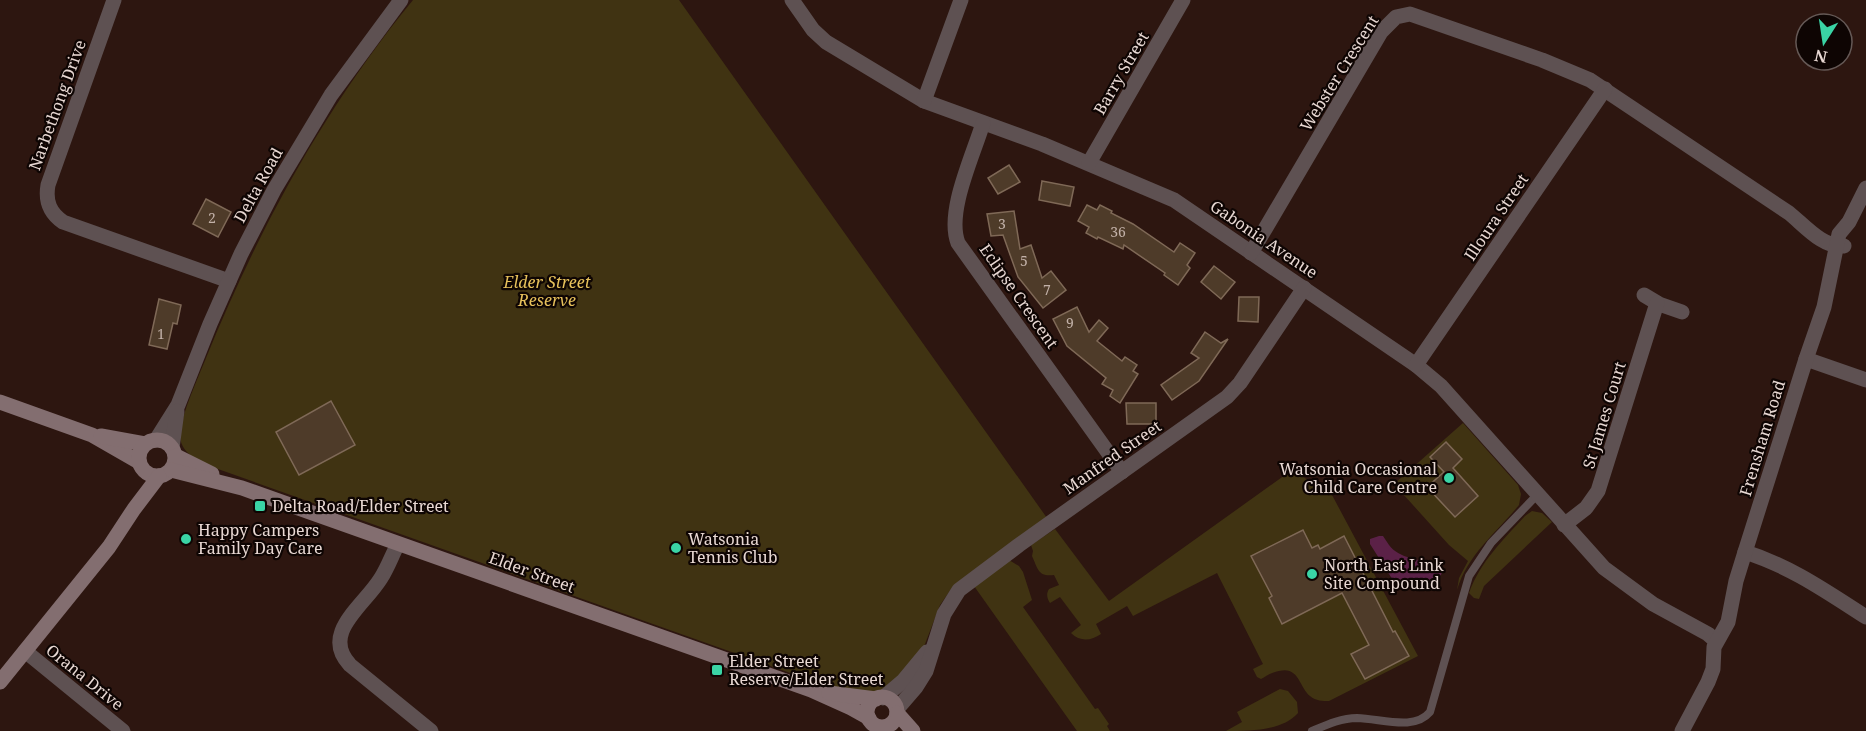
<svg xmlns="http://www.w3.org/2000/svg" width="1866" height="731" font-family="'Noto Serif',serif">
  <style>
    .green { fill: #403312; fill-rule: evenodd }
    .water { fill: #5b2147 }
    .building { fill: #4e3b29; stroke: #7f6957; stroke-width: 1.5 }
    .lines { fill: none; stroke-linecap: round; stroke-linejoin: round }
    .lane { stroke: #5e5152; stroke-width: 8 }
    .street { stroke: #5e5152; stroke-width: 15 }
    .secondary { stroke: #836e70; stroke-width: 15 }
    .poi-dot { fill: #3ad4a5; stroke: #0e0503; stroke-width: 2 }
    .labels { text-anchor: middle; stroke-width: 4.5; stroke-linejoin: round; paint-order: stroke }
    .number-label { font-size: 14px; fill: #c2b1a8 }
    .street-label { font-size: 16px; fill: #e8d8d3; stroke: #0e0503 }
    .park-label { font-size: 16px; font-style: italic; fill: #e7c15b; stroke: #0e0503 }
    .poi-label { font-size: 16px; fill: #e8d8d3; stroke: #0e0503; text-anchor: start }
  </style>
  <rect width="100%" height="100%" fill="#2d1610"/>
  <g class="green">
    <path d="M413,0H679L1047,518L954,585L940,605L920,657L881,691L871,693L842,690L824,685L201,463C191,456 180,449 180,435C181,415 198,378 206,358C258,230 325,107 413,0Z"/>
    <path d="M1463,423L1518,485L1521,494L1519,505C1496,533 1468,554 1457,590L1459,578L1468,561L1449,545L1394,484ZM1446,442L1453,468L1478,496L1456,517L1427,487L1444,472L1430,457Z"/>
    <path d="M1292,470L1332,495L1418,656L1329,701C1323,701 1316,701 1310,696C1299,687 1299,666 1279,671C1272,672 1267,676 1261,679L1257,677L1253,669L1263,664L1217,573L1133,616L1127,606L1096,624L1101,634C1091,641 1080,642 1071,633L1081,625L1060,597L1050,603C1047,598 1046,594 1049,589L1059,585L1054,575C1038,577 1038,569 1032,556L1033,551L1031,545L1055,529L1109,601Z"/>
    <path d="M1532,511L1542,513L1552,522L1484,586L1479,599L1474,598L1469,593C1480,562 1503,540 1525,516Z"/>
    <polygon points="1009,560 1019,566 1023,572 1032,600 1023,607 1095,709 1098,708 1109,724 1107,726 1110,731 1077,731 974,586"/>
    <path d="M1280,689L1288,691L1297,702L1298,713C1282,731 1250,731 1226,731L1242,722L1237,712Z"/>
  </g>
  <path class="water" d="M1379,536H1383C1385,539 1387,542 1389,545C1398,558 1422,561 1436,563L1442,572L1441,575L1412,588H1401L1396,585L1370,544V539Z"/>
  <g class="building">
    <polygon points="1009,165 1020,182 998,194 988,178"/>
    <polygon points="1042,181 1074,187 1070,206 1039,200"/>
    <polygon points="206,199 231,212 218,237 193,224"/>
    <polygon points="1087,205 1097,210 1100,205 1112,211 1111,213 1133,224 1174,252 1180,243 1195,253 1187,265 1190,268 1178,285 1164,275 1165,273 1124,245 1123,249 1098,237 1097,239 1086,233 1089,227 1078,221"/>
    <polygon points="1014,211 1020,249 1031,245 1042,278 1051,271 1066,290 1043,308 1018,277 1003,235 991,236 987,214"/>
    <polygon points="1214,266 1235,282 1221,299 1201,282"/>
    <polygon points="1239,297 1259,297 1258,322 1238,321"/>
    <polygon points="159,299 181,305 177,324 173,323 167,349 149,345"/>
    <polygon points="1077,307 1089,332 1099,320 1108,328 1097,341 1122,361 1125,357 1137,365 1133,371 1138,374 1120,403 1110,396 1113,390 1102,384 1106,378 1067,346 1053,319"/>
    <polygon points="1205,332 1221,343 1228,339 1199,381 1172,400 1161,385 1199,358 1191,353"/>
    <polygon points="331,401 355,445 299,475 276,432"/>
    <polygon points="1126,403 1156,403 1156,424 1127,424"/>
    <polygon points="1446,442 1462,459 1453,468 1478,496 1455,517 1427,487 1444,472 1430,457"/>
    <polygon points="1303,530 1312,548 1318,545 1320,549 1344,536 1393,632 1395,631 1409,656 1365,679 1351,654 1369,645 1342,593 1282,624 1269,598 1272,596 1251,556"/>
  </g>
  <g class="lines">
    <path class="lane" d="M1312,731C1326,725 1341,718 1357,718C1383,719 1414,731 1430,712L1469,576L1491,543L1538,494"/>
    <g class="street">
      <path d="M114,0L48,185C45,202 50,213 63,222L229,281"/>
      <polyline points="792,0 813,30 826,42 924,101 1042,144 1174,200 1416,365 1441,386 1604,568 1653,604 1708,634 1716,641"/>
      <polyline points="924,101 961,0"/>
      <path d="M983,123C973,156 946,212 958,243L1122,472"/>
      <polyline points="1089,163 1183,0"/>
      <path d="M1251,253L1381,32L1396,17L1410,14L1542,60L1590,80L1789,213C1805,226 1823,248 1844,246"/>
      <polyline points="1644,295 1659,304 1682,312"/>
      <polyline points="1806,359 1866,380"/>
      <polyline points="1416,365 1605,89"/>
      <polyline points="156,440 178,405 210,324 241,254 274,190 331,95 401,0"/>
      <polyline points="172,448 177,411"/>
      <polyline points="1564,525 1586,508 1598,491 1657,303"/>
      <path d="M398,544C392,555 388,567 381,578C364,606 320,633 350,665L431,731"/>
      <path d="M1745,552C1790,566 1827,592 1866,617"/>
      <polyline points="25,651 123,731"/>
      <polyline points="883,698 903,681 927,652"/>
      <polyline points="897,709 916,687 926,671 944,614 959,590 1019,545 1227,397 1240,383 1304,288"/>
      <polyline points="1682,731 1708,682 1713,669 1714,647 1728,622 1736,581 1745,552 1806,359 1824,307 1839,234 1849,222 1866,188"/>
    </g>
    <g class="secondary">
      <polyline points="0,402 92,435 139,462"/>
      <polyline points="101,436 145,444"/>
      <circle cx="157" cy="458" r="18"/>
      <polyline points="176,456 212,474"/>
      <polyline points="171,470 242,488 811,690 851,708 869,718"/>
      <polyline points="0,682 109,547 134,509 159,476"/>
      <polyline points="829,693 876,699"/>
      <circle cx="882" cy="712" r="15"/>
      <polyline points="897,713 913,731"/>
    </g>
  </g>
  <g class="poi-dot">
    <circle cx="1449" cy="478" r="6"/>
    <rect x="254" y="500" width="12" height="12" rx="3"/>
    <circle cx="186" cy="539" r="6"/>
    <circle cx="676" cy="548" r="6"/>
    <circle cx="1312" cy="574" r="6"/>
    <rect x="711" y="664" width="12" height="12" rx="3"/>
  </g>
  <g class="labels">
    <g class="number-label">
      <text x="212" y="223">2</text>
      <text x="1002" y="229">3</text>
      <text x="1118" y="237">36</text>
      <text x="1024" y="266">5</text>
      <text x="1047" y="295">7</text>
      <text x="1070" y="328">9</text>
      <text x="161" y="339">1</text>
    </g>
    <g class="street-label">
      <text transform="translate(1121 73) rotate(-60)" y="6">Barry Street</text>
      <text transform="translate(1339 73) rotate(-58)" y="6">Webster Crescent</text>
      <text transform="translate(57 105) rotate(-70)" y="6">Narbethong Drive</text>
      <text transform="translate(258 185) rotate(-61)" y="6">Delta Road</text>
      <text transform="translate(1496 217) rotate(-56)" y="6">Illoura Street</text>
      <text transform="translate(1264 239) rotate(34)" y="6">Gabonia Avenue</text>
      <text transform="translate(1019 296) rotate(55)" y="6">Eclipse Crescent</text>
      <text transform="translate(1604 415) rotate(-73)" y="6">St James Court</text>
      <text transform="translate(1762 438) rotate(-73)" y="6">Frensham Road</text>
      <text transform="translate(1112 457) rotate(-35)" y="6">Manfred Street</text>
      <text transform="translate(532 572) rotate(20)" y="6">Elder Street</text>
      <text transform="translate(85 677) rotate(39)" y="6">Orana Drive</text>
    </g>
    <g class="park-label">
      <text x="547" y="288">Elder Street<tspan x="547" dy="18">Reserve</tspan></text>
    </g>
    <g class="poi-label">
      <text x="1437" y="475" text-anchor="end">Watsonia Occasional<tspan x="1437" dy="18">Child Care Centre</tspan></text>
      <text x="272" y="512">Delta Road/Elder Street</text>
      <text x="198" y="536">Happy Campers<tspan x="198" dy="18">Family Day Care</tspan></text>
      <text x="688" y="545">Watsonia<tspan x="688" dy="18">Tennis Club</tspan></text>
      <text x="1324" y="571">North East Link<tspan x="1324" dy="18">Site Compound</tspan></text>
      <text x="729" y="667">Elder Street<tspan x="729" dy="18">Reserve/Elder Street</tspan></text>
    </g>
  </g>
  <g transform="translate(1824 42) rotate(192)"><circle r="28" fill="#0e0503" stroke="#655956" stroke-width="1.5"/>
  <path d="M0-4.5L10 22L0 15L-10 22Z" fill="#3ad4a5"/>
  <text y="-9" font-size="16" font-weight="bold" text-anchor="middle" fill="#e8d8d3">N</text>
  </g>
</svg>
